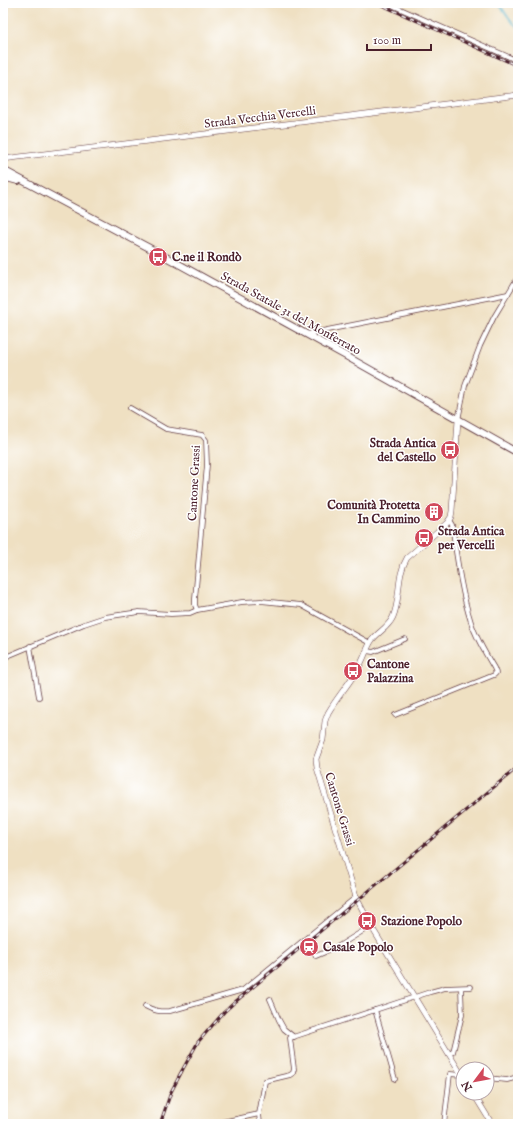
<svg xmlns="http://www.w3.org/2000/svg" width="521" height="1127" font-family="'IM FELL English',serif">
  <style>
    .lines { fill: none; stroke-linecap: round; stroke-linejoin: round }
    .stream { stroke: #51b5cf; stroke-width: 1.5 }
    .minor-casing { stroke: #633c42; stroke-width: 5.5 }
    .tertiary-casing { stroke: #633c42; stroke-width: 6 }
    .primary-casing { stroke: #633c42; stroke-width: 8 }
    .minor { stroke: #fff; stroke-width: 4 }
    .tertiary { stroke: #fff; stroke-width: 5 }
    .primary { stroke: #fff; stroke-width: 6 }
    .rail-casing { stroke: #4a1f2b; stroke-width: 3 }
    .rail { stroke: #fff; stroke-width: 1.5; stroke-dasharray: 4.5; stroke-linecap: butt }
    .labels { text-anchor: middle; stroke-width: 3; stroke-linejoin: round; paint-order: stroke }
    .street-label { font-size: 12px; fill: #4a1f2b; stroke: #fff }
    .poi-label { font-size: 12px; font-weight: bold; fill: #4a1f2b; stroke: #fff; text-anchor: start }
  </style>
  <rect width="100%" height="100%" fill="#fff"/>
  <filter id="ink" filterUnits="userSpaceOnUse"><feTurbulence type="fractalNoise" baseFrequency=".025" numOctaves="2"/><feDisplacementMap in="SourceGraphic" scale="8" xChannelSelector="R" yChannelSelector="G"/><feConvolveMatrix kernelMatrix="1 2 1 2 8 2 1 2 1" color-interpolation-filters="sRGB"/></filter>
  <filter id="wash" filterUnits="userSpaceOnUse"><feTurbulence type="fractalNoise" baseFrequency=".012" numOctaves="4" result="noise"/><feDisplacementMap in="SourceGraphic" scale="16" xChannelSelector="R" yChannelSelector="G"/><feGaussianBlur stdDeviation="0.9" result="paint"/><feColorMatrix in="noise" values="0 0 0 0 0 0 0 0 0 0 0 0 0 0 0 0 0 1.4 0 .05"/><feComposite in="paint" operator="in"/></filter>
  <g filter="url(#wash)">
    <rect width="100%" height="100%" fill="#efe0c2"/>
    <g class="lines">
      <polyline class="stream" points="498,3 513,23 518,27"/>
    </g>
  </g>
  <g filter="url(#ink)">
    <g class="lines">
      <g class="minor-casing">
        <g id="minor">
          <polyline points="387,3 518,61"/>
          <polyline points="307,334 508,294"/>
          <polyline points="130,408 166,429 202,435 206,440 207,465 195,599 195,605 197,610"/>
          <polyline points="458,420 465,386 480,346 494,317 518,277"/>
          <polyline points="30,646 39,697"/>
          <polyline points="367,651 373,652 405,639"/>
          <polyline points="3,658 84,624 105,617 139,612 171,614 190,613 197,610 242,602 261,601 301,605 370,643"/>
          <path d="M395,715L494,675L496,673L494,668C485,653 476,638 471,622C461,591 457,558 452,525L449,520"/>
          <polyline points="314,952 316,956 337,947 371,926"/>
          <polyline points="270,999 279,1020 284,1029 294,1037"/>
          <path d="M145,1006C154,1011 160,1012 170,1011L243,990L356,897"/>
          <polyline points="375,1010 395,1079"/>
          <polyline points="449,1054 453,1052 462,1015 461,988"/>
          <polyline points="487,1078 507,1080 518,1077"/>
          <polyline points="259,1114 260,1124"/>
          <polyline points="213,1124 259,1114 265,1081 290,1075 293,1073 294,1069 290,1038 430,992 445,988 471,987"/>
          <polyline points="444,1124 450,1074 461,1075"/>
        </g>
      </g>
      <g class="tertiary-casing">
        <g id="tertiary">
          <polyline points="3,159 518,95"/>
          <path d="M458,420L452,511L451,517L447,523L407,558C396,576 401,599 393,617C388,628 379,631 372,640C367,647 364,659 359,667C350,683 337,697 328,713L325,721L323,740L316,759L317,768L356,897L371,926L463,1077"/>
          <polyline points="473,1093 492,1124"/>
        </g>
      </g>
      <g class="primary-casing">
        <g id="primary">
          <polyline points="3,170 155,251 346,356 518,453"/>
          <polyline points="3,177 18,181"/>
        </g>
      </g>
      <use href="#minor" class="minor"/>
      <use href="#tertiary" class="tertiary"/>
      <use href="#primary" class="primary"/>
      <g class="rail-casing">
        <g id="rail">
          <polyline points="377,3 518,66"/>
          <polyline points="179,1076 198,1042 224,1012 235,1002 518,767"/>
          <polyline points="160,1124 171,1092 182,1071"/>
        </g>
      </g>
      <use href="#rail" class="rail"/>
    </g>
  </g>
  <defs>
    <g id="bus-disc" transform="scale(1)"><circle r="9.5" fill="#d1495b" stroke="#fff"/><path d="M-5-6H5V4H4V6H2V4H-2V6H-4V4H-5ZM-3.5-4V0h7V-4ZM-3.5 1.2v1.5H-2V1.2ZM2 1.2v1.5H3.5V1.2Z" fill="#fff"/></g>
    <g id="building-disc" transform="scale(1)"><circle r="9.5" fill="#d1495b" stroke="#fff"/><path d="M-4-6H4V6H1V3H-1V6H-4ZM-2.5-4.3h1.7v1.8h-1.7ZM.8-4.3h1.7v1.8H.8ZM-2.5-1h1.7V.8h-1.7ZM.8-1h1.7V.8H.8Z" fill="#fff"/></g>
    <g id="station-disc" transform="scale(1)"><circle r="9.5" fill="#d1495b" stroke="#fff"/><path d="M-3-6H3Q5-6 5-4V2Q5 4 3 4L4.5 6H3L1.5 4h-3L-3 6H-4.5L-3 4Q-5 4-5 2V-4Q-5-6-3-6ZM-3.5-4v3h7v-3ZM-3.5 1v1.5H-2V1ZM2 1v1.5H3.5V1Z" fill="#fff"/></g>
  </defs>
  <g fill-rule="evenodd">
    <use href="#bus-disc" x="158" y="257"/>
    <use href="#bus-disc" x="450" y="450"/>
    <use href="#building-disc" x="434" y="512"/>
    <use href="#bus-disc" x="424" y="538"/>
    <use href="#bus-disc" x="353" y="671"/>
    <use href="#bus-disc" x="367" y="921"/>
    <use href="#station-disc" x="309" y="947"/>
  </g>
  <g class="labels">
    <g class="street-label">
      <text transform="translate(260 117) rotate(-7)" y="4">Strada Vecchia Vercelli</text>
      <text transform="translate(291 313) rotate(29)" y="4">Strada Statale 31 del Monferrato</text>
      <text transform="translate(194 483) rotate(-87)" y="4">Cantone Grassi</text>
      <text transform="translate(340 809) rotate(73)" y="4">Cantone Grassi</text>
    </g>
    <g class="poi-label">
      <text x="172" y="261">C.ne il Rondò</text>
      <text x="436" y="447" text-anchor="end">Strada Antica<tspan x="436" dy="14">del Castello</tspan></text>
      <text x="420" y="509" text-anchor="end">Comunità Protetta<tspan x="420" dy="14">In Cammino</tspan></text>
      <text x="438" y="535">Strada Antica<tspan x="438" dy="14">per Vercelli</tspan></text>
      <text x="367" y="668">Cantone<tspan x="367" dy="14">Palazzina</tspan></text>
      <text x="381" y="925">Stazione Popolo</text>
      <text x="323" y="951">Casale Popolo</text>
    </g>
  </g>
  <rect width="521" height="1127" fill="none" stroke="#fff" stroke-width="16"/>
  <g transform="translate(475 1081) rotate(238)"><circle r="19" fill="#ffffff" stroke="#b7a5aa"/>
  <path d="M0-3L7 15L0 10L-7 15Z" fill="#d1495b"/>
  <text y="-6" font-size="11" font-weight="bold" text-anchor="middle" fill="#4a1f2b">N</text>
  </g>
  <path d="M367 44v6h64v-6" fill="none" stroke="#4a1f2b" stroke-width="2"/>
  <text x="373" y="44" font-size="12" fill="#4a1f2b" stroke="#ffffff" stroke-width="3" paint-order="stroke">100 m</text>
</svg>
